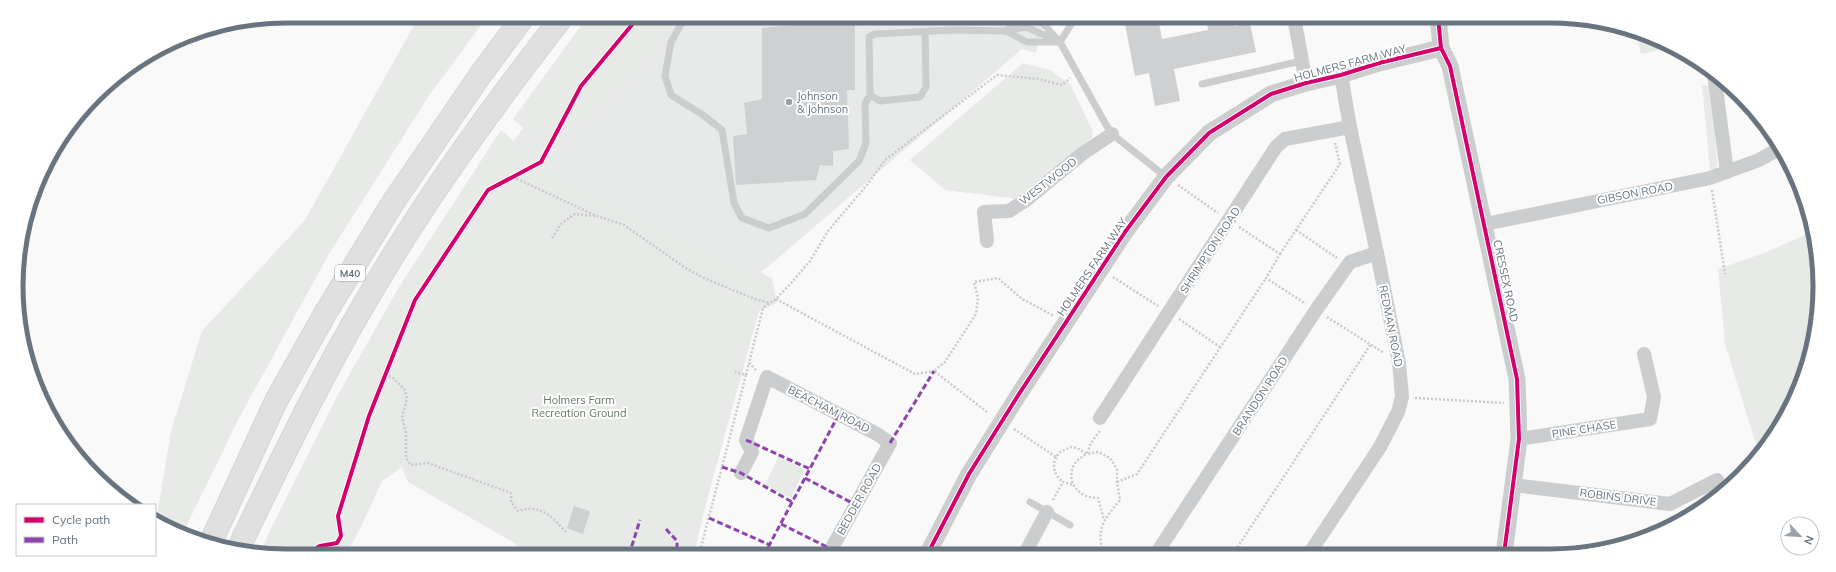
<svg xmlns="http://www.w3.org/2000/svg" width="1836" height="572" font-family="Mulish,sans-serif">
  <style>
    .built { fill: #e8e9e9 }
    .green { fill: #e8eae7 }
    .building { fill: #cfd0d1 }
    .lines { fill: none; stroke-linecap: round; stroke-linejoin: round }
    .motorway-casing { stroke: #d4d5d5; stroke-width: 24 }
    .path { stroke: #c9cacb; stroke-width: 2.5; stroke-dasharray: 2 2; stroke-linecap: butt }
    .service { stroke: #cccdce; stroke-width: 7 }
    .minor { stroke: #cccdce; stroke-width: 14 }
    .tertiary { stroke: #cccdce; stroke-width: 17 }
    .motorway { stroke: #e0e0e1; stroke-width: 22 }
    .quiet { stroke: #8e44ad; stroke-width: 3; stroke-dasharray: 6 3; stroke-linecap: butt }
    .cycleway-casing { stroke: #fff; stroke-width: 6 }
    .cycleway { stroke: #d6006c; stroke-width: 4 }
    .poi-dot { fill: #9ba3aa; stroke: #fff; stroke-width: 1.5 }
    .labels { text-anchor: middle; stroke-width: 4; stroke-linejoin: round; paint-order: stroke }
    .shield { fill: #fff; stroke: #959ea5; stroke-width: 1 }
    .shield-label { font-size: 10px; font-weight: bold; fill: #68747f }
    .street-label { font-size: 11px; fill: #68747f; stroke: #fff }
    .poi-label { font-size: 11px; fill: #68747f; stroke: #fff; text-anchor: start }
    .park-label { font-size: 11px; fill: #687866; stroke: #fff }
    .rim { fill: none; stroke: #68747f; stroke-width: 5 }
  </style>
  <rect width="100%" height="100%" fill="#f9f9f9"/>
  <g class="built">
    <polygon points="1060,18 1052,25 1044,21 1036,53 1022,49 778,258 744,286 496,165 529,120 635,20"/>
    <polygon points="322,553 346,553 348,556 318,556"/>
  </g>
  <g class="green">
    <polygon points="683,19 662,49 557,158 513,119 585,20"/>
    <polygon points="417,20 485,20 430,94 329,254 238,420 182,535 156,521 171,431 202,331 305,220"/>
    <polygon points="1642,33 1654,37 1673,47 1641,54 1637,35"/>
    <polygon points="1023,63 1050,70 1070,84 1093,131 1092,138 1019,199 945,190 910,160"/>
    <polygon points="1702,85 1709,86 1714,118 1717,164 1716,169 1710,170"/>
    <polygon points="501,130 547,169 772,278 777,303 759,311 707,500 694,555 518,556 516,544 408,482 402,467 382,481 362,525 347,553 321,552 315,556 286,556 260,553 269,533 339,393 399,287"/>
    <polygon points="1814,231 1820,286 1815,339 1784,421 1759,454 1725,344 1718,269 1767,252"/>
    <polygon points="779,456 805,470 791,498 765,485"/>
  </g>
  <g class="building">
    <polygon points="1206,17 1233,17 1235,26 1250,23 1256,52 1174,69 1180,101 1155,106 1149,73 1135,76 1124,19 1158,18 1162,39 1208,30"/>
    <polygon points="804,19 855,19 855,90 847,90 849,149 833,151 833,166 820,165 816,180 736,185 733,136 747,134 744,103 762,99 762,28 804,24"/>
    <polygon points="574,506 590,511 583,534 567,528"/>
  </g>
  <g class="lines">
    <g class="motorway-casing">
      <g id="motorway">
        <polyline points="210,544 276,401 326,312 394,201 481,74 521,20"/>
        <path d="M237,551C278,467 318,382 366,301C423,202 490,110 560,20"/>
      </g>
    </g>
    <g class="path">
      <polyline points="513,177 597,216 624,225 687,269 706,279 755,299 770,303"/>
      <polyline points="1178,185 1218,213"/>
      <polyline points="1712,190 1725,274"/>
      <polyline points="1239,227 1280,254 1266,278 1306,304"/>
      <polyline points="1296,230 1337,258"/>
      <polyline points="552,238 561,224 575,214 595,216"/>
      <polyline points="1280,254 1340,164 1335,143"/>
      <polyline points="1113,277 1158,306"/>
      <polyline points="776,299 915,374 934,371"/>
      <polyline points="1327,317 1384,353"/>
      <polyline points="1179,319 1220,347"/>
      <polyline points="756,370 749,363 763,308 776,299 794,280 810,261 828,231 867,185 885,160 997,75 1039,79 1062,85 1070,78"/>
      <path d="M385,375L392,377L405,390L407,399L402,417L406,433V458L411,465L428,463L511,493V502L518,511C540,503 552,517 566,532"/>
      <polyline points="746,375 749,363"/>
      <polyline points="1415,398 1504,403"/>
      <polyline points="987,412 934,371 945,362 976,314 978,298 974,282 998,278 1022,299 1054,316"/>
      <path d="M1014,429L1056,457L1060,452L1071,447L1077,448L1087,454L1098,452L1110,458L1117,469V482L1120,500C1109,514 1098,524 1101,543C1101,548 1101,551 1105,555"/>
      <path d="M1100,431C1097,435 1093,439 1091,444C1089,446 1089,450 1087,453C1083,457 1077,459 1074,465C1065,483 1080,498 1098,498L1104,520"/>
      <path d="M1056,457C1052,467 1054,475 1063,482"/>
      <polyline points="1117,482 1137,474 1266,278"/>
      <polyline points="1053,500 1063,482 1073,485"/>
      <polyline points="1233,554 1371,344"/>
      <polyline points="699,555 746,375 735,372"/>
    </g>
    <g class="service">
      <polyline points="1038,18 1057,39"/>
      <polyline points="1075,18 1060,42 1105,123 1112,134 1166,177"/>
      <polyline points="684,19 671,42 665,76 671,95 703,115 722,130 734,203 742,218 769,228 805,214 859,161 866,143 865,104 870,95"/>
      <polyline points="1006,31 1026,27 1060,42"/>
      <polyline points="1006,31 1027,42 1057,42"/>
      <polyline points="925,32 926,87 920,97 880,101 870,95 869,37 875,34 953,30 1006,31 1018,18"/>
      <polyline points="1202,84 1301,61"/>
      <polyline points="1030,502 1070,525"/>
    </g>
    <g class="minor">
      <polyline points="1294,17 1306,83"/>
      <polyline points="1714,73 1727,172"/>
      <polyline points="1485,224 1710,178 1759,160 1781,148"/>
      <polyline points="987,241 984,212 1009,211 1026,200 1082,154 1112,134"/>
      <polyline points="1100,418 1276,147 1285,139 1350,127"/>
      <polyline points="1519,439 1650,419 1654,397 1644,354"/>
      <polyline points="741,473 752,452 746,440 767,377 877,434 890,443 828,555"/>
      <polyline points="1513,485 1670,504 1717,480"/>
      <polyline points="1156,554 1316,310 1350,262 1377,253"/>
      <polyline points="1309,554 1380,447 1398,412 1402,397 1399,363 1377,253 1350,127 1341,75"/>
      <polyline points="1024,555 1047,512"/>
    </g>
    <g class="tertiary">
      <polyline points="1438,16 1441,48 1450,66 1517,379 1519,439 1504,554"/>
      <polyline points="927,555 969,474 1019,394 1125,232 1166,177 1209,133 1271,94 1306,83 1341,75 1379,63 1441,48"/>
    </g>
    <use href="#motorway" class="motorway"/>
    <g class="quiet">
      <polyline points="746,440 810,469"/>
      <polyline points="890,443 934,371"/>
      <polyline points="722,467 741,473 792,502"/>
      <polyline points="805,478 856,505"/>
      <polyline points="709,518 770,545"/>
      <polyline points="781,524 831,549"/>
      <polyline points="666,529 677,541 677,549 679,555"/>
      <polyline points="629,555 640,520"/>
      <polyline points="764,555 839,414"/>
    </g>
    <g class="cycleway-casing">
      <g id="cycleway">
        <polyline points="1438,16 1441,48 1450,66 1517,379 1519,439 1504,554"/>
        <polyline points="927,555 969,474 1019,394 1125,232 1166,177 1209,133 1271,94 1306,83 1341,75 1379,63 1441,48"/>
        <polyline points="303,556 320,546 337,543 341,536 338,516 369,416 415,300 488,190 541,162 581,86 636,20"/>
      </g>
    </g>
    <use href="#cycleway" class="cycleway"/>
  </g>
  <circle class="poi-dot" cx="789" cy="102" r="4"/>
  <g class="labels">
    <rect class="shield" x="335" y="265" width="30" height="16" rx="3"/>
    <g class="shield-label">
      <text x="350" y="277">M40</text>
    </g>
    <g class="street-label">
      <text transform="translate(1350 63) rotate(-15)" y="4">HOLMERS FARM WAY</text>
      <text transform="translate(1048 181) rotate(-38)" y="4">WESTWOOD</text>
      <text transform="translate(1635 193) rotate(-11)" y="4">GIBSON ROAD</text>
      <text transform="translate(1210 250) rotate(-57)" y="4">SHRIMPTON ROAD</text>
      <text transform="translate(1092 267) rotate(-56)" y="4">HOLMERS FARM WAY</text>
      <text transform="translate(1506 281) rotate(78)" y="4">CRESSEX ROAD</text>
      <text transform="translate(1391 326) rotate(79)" y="4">REDMAN ROAD</text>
      <text transform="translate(1260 396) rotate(-57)" y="4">BRANDON ROAD</text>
      <text transform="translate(829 409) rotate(27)" y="4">BEACHAM ROAD</text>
      <text transform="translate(1584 429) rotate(-9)" y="4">PINE CHASE</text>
      <text transform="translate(1618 497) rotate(7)" y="4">ROBINS DRIVE</text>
      <text transform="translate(859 499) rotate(-61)" y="4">BEDDER ROAD</text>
    </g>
    <g class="poi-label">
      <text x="797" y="100">Johnson<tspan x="797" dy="13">&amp; Johnson</tspan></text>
    </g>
    <g class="park-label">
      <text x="579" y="404">Holmers Farm<tspan x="579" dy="13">Recreation Ground</tspan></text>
    </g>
  </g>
  <path d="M0 0H1836V572H0ZM286 23H1550A263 263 0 0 1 1813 286V286A263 263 0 0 1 1550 549H286A263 263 0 0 1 23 286V286A263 263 0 0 1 286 23Z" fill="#fff" fill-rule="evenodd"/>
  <path class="rim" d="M286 23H1550A263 263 0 0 1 1813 286V286A263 263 0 0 1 1550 549H286A263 263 0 0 1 23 286V286A263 263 0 0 1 286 23Z"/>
  <rect x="16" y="504" width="140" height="52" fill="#ffffff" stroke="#c3c7cc"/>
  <rect x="24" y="517" width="20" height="6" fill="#d6006c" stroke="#c3c7cc"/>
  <text x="52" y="524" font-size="12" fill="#68747f">Cycle path</text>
  <rect x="24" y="537" width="20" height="6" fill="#8e44ad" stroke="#c3c7cc"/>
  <text x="52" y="544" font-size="12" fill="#68747f">Path</text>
  <g transform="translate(1800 536) rotate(115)"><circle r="19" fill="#ffffff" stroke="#c3c7cc"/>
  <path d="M0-3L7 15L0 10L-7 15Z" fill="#9ba3aa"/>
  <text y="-6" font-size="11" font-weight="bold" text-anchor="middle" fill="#68747f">N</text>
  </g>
</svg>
